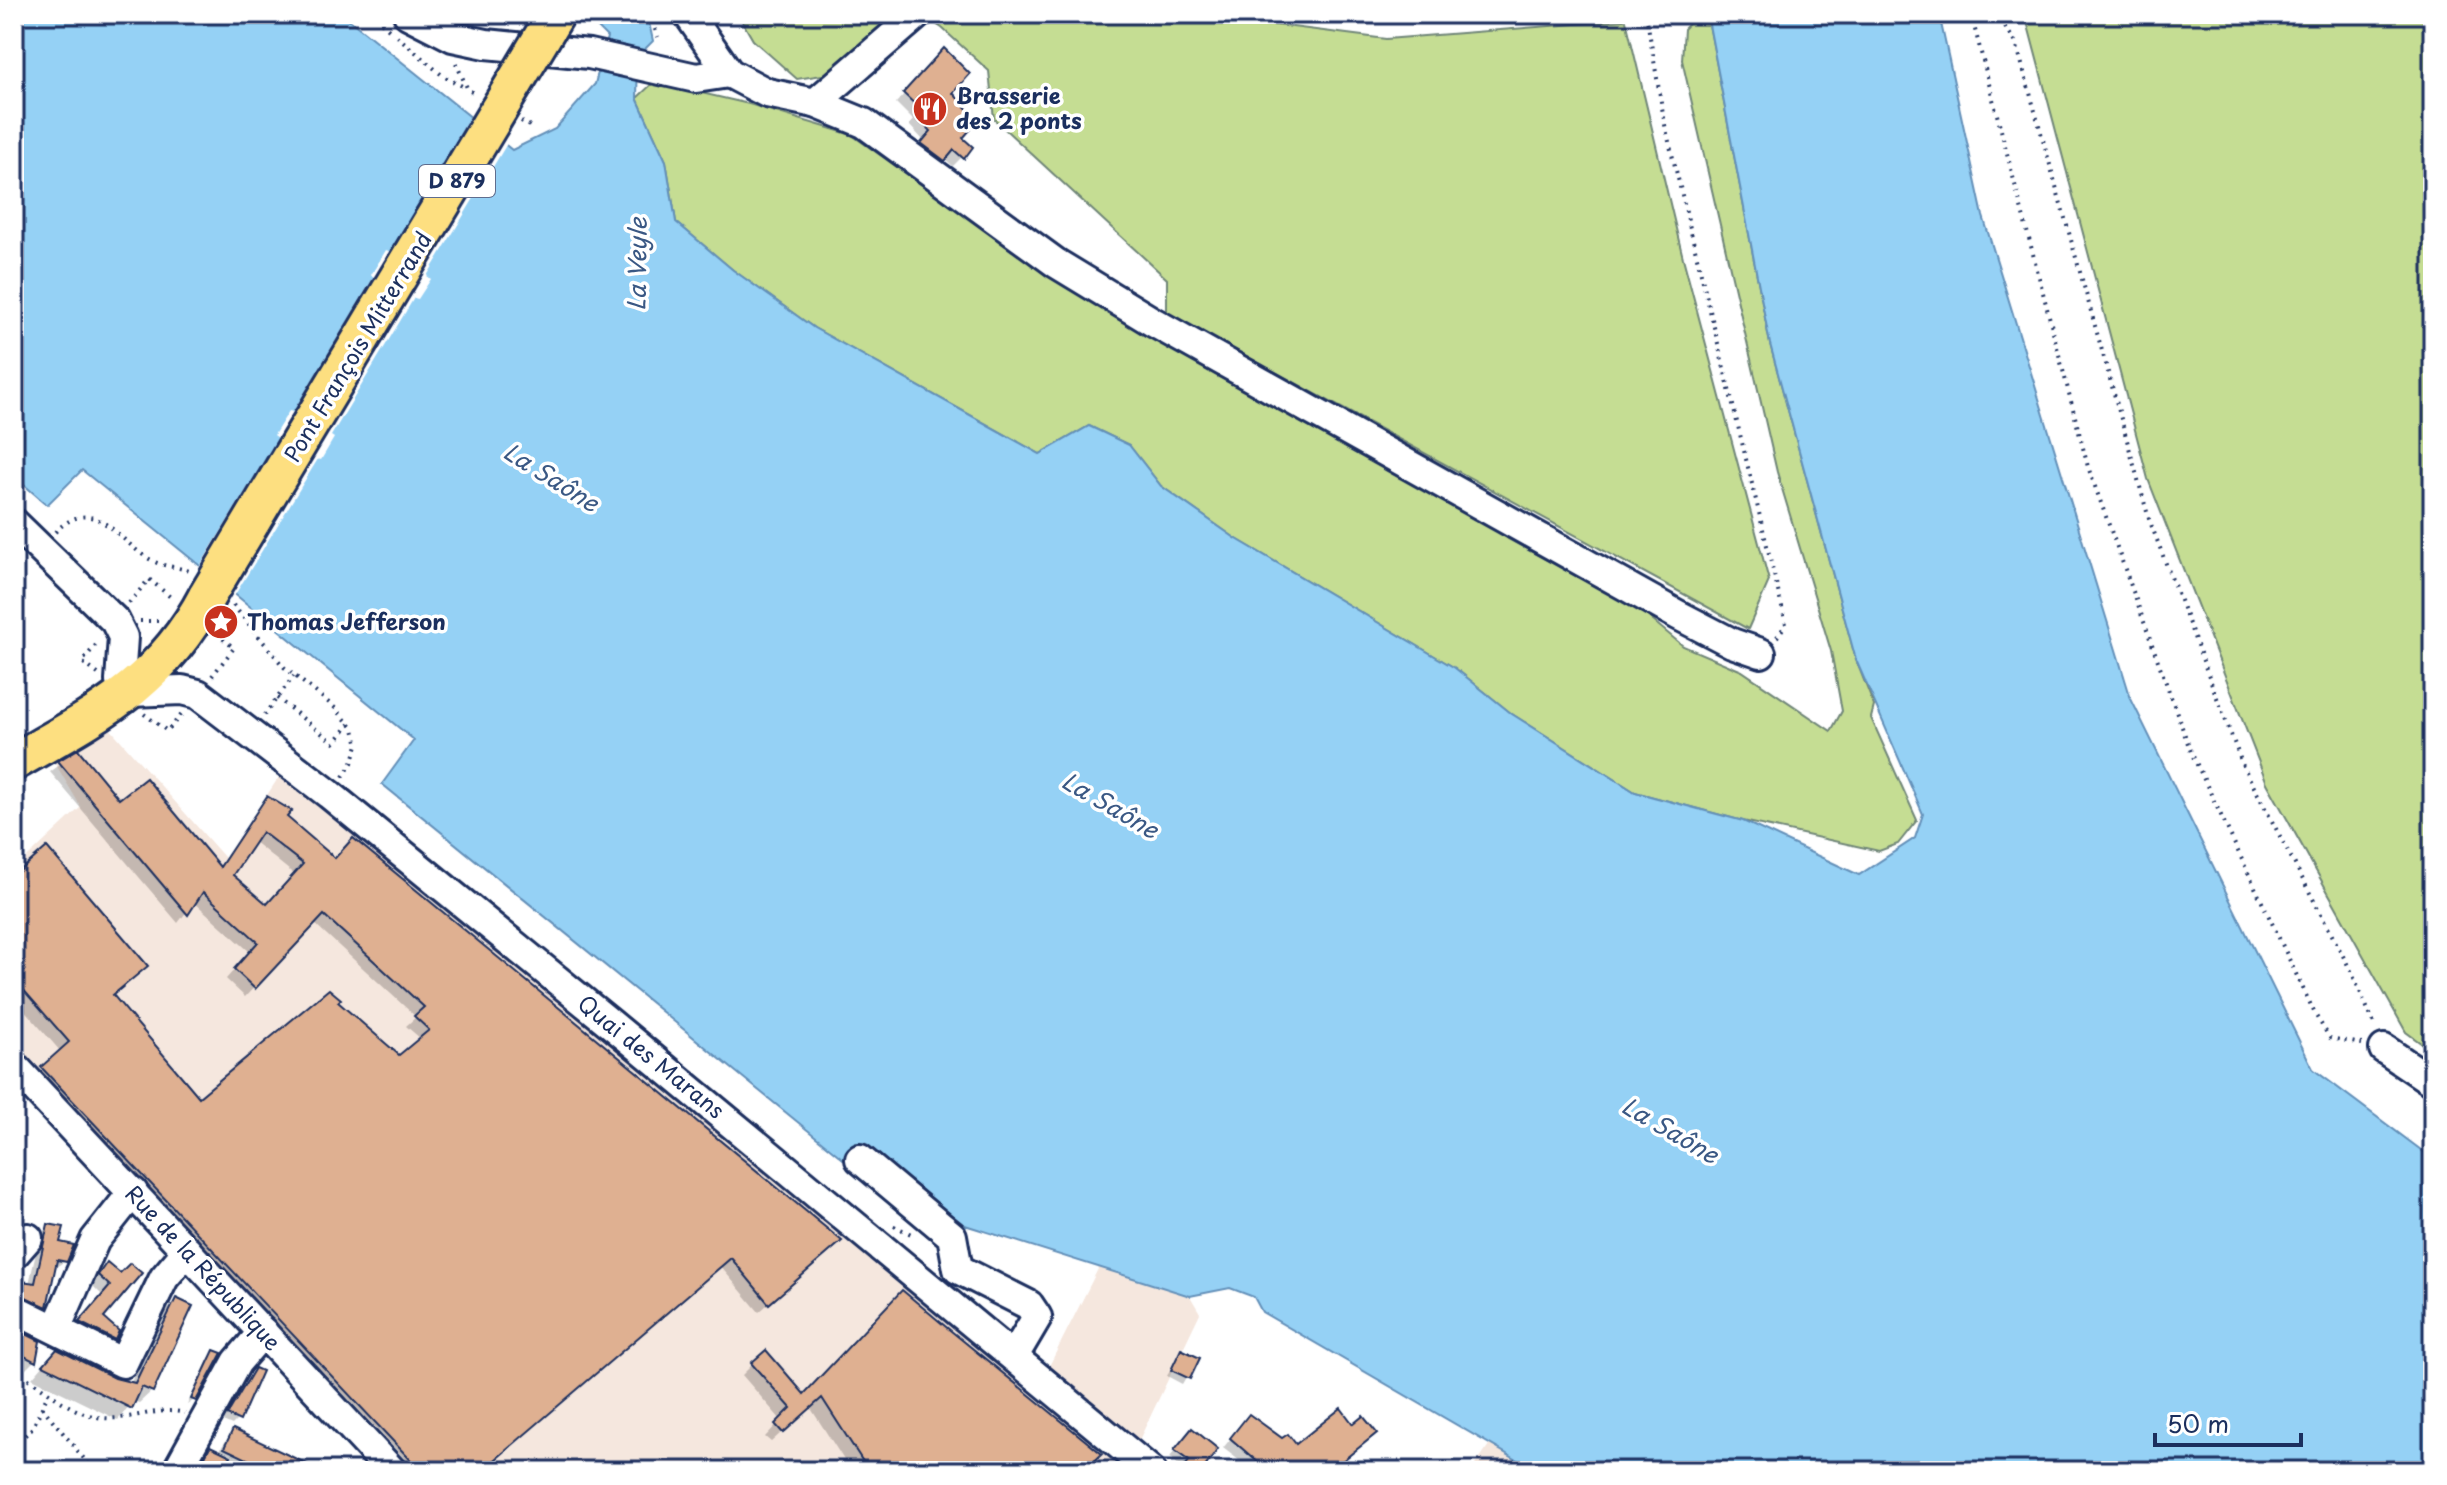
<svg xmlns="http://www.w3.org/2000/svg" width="2447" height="1485" font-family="'Playpen Sans',sans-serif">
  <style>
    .built { fill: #f5e7de }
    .green { fill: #c5dd93; stroke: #708678; stroke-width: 2 }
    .water { fill: #95d1f5; stroke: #6490b9; stroke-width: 2 }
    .pier { fill: #fff }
    .shadow { fill: #0003; fill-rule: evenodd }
    .building { fill: #dfb091; stroke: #1b2f5e; stroke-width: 2; fill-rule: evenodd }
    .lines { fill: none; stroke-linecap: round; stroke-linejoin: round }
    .minor-casing { stroke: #1b2f5e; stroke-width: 34 }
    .major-casing { stroke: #1b2f5e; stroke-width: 42 }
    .path { stroke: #1b2f5e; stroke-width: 4; stroke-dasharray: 2 6; stroke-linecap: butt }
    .minor { stroke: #fff; stroke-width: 28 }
    .major { stroke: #fddf80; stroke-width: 36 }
    .major-bridge-casing { stroke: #1b2f5e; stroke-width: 42; stroke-linecap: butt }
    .major-bridge { stroke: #fddf80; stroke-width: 36 }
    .labels { text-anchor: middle; stroke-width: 7; stroke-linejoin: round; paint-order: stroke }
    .shield { fill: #fff; stroke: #5f6d8e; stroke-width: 2 }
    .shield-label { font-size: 20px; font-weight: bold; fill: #1b2f5e }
    .poi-label { font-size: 22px; font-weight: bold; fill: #1b2f5e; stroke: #fff; text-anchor: start }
    .street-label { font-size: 22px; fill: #1b2f5e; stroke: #fff }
    .water-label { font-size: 24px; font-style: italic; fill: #3a5884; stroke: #fff }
  </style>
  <rect width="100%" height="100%" fill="#fff"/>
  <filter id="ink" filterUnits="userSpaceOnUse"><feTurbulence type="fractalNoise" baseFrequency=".0125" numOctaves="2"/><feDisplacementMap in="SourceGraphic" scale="16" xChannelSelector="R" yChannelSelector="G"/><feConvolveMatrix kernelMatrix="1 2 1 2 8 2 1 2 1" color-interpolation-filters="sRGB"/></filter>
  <g filter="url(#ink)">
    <g class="built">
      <polygon points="107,725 225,858 281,774 1037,1390 1099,1267 1190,1296 1200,1313 1128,1463 1138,1471 417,1471 14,1045 14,870 81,807 52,758"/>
      <polygon points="1491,1442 1536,1471 1471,1471"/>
    </g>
    <g class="green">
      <polygon points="738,14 896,14 835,73 797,79 753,40"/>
      <polygon points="920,14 1192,14 1386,39 1626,20 1683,258 1769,581 1748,629 1167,313 1167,279 994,119 989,71 942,28"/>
      <polygon points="1698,14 1707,14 1770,344 1856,660 1874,706 1871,718 1917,820 1898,844 1879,851 1743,821 1635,792 1512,714 1455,668 1235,538 1161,486 1129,445 1089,426 1040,454 814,328 733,270 676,222 666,161 637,98 654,82 749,104 852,135 977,224 1172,345 1478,511 1508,539 1640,610 1683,646 1742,671 1831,731 1842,711 1831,651 1777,472 1682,60 1684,29"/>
      <polygon points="2025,14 2433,14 2433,1052 2406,1032 2267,783 2148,479"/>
    </g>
    <polygon class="water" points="14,14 342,14 512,150 555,129 595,84 607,37 594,24 569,14 643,14 648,18 653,41 638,56 637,98 666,161 676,222 733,270 814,328 1040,454 1089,426 1129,445 1161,486 1235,538 1455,668 1512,714 1635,792 1743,821 1859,875 1915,838 1923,814 1856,660 1770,344 1707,14 1939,14 1983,216 2131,699 2313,1069 2433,1159 2433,1471 1536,1471 1262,1312 1254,1297 1230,1288 1190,1296 965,1225 866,1154 853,1167 382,784 414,740 82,470 47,505 14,476"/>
    <polygon class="pier" points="472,113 508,142 427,276 431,279 418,299 414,298 331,436 334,438 321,460 318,459 233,598 198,569 278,438 274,435 289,411 293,412 374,277 371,275 386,250 391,252"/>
    <g class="shadow">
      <polygon points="935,60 951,94 961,138 971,148 953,166 944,158 934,168 914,153 924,141 909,125 913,120 896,103"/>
      <path d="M78,752L119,802L218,868L267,798L335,860L831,1250L759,1312L720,1266L480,1471H404L34,1078L61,1052L14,998V874L199,1100L335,1002L399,1058L421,1039L406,1026L416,1017L314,923L245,997L226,979L250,952L194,902L178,923L50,772ZM253,841L295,875L267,906L231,875Z"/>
      <polygon points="14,801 22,812 14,821"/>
      <polygon points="49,1226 65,1261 53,1269 45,1306 37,1314 14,1303 14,1282 29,1284 40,1235"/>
      <polygon points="107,1264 120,1276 101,1318 114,1339 104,1348 72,1332 103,1296 91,1284"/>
      <polygon points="902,1293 1082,1471 851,1471 810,1407 771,1442 765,1437 781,1420 742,1375 753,1364 804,1396"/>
      <polygon points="176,1301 152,1391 139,1403 133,1401 118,1420 32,1378 44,1364 130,1384 164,1313"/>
      <polygon points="14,1329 34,1361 22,1373 14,1369"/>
      <polygon points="214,1352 194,1400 187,1405 209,1358"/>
      <polygon points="1181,1352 1197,1359 1182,1384 1167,1376"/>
      <polygon points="255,1370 238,1419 232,1425 223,1421"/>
      <polygon points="1249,1416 1282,1441 1329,1471 1253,1471 1223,1448"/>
      <polygon points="233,1431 297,1471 245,1471 226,1462 222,1471 195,1471 201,1458 210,1449 218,1452"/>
      <polygon points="1187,1436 1199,1471 1183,1471 1170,1457"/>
    </g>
    <g class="building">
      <polygon points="944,48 970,74 953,93 978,121 963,138 973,147 964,159 954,150 945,161 921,143 931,131 916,115 921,110 903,93"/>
      <path d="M78,749L119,799L146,778L220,867L267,796L292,811L287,817L335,858L353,838L842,1241L769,1304L731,1258L482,1471H421L41,1067L69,1042L14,979V876L47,847L148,966L113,995L199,1097L329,989L341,999L338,1002L399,1055L429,1030L414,1016L424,1007L324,915L255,989L234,969L258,942L203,892L188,915L58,761ZM262,832L303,864L267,904L233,875Z"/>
      <polygon points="48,1224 64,1227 60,1242 74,1245 67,1262 57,1260 47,1307 14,1292 14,1280 35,1283"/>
      <polygon points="107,1262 120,1273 130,1263 142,1273 104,1318 119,1331 115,1340 79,1322 110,1286 98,1275"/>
      <polygon points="902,1290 945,1326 1102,1454 1084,1471 869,1471 822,1398 783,1433 775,1424 791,1408 751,1363 766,1350 804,1394"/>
      <polygon points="176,1298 193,1306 153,1392 142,1387 132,1409 43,1365 57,1349 115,1378 135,1383"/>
      <polygon points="14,1328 40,1341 36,1362 14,1351"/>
      <polygon points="1181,1349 1200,1358 1190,1379 1171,1370"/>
      <polygon points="214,1350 222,1353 196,1401 191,1399"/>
      <polygon points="255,1368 262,1371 240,1421 227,1415"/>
      <polygon points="1341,1408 1353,1424 1363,1416 1377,1433 1330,1471 1268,1471 1230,1438 1249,1414 1282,1438 1288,1434 1296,1444"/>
      <polygon points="1192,1428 1218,1449 1202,1471 1181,1471 1189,1461 1174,1450"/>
      <polygon points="233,1429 322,1471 272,1471 224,1448"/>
      <polygon points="210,1446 231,1456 224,1471 198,1471"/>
    </g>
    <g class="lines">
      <g class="minor-casing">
        <g id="minor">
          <polyline points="408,14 453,37 486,44 589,54 696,78 729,73"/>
          <polyline points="688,14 729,73 767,93 815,103 864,123 1056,263 1153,322 1678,615 1732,643 1761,653"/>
          <polyline points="815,103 918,14"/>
          <polyline points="14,523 115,621 123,637 120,681"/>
          <polyline points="130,692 182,690 198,694 329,794 611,1024 1151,1471"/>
          <polyline points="2384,1049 2433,1082"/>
          <polyline points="14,1066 392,1471"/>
          <polyline points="860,1159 952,1236 958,1269 1029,1305 1037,1317 1014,1356"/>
          <polyline points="14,1254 28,1238"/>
          <polyline points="14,1309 123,1363 164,1278 187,1251"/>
          <polyline points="56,1329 95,1240 133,1192"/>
          <polyline points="177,1471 237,1362 263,1332"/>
        </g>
      </g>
      <g class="major-casing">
        <path id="major" d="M14,762C96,715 161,684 207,596"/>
      </g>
      <g class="path">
        <polyline points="382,14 382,23 390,30"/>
        <polyline points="649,14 658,37"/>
        <polyline points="1257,14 1367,20 1464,14"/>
        <polyline points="1646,14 1665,125 1786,624 1777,637"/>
        <polyline points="1971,14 2088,467 2191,752 2316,1016 2330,1038 2362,1044"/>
        <polyline points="1996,14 2016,43 2149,519 2243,766 2351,971 2376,1028"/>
        <polyline points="397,36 443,76 466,88"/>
        <polyline points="456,63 468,90 476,94"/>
        <polyline points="521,121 532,127"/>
        <path d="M55,532C97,490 118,545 155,562C166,567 180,567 192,572"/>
        <polyline points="129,603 149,579 174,600"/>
        <polyline points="233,605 284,667 334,707 354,729 358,745 352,763 343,777"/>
        <polyline points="140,621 160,621"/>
        <polyline points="98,674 82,662 99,641"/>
        <polyline points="212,676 234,648 216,633"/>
        <polyline points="277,698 334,743 350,724"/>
        <polyline points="144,714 167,731 182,714"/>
        <polyline points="264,715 294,676"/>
        <polyline points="894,1226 911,1234"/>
        <path d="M14,1371C46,1386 66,1413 103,1418C131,1421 158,1406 185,1413"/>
        <polyline points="42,1407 94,1471"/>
        <polyline points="14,1447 33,1427 48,1394"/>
      </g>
      <use href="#minor" class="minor"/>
      <use href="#major" class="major"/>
      <g class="major-bridge-casing">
        <polyline id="major-bridge" points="207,596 556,14"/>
      </g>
      <use href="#major-bridge" class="major-bridge"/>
    </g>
  </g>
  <defs>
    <g id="restaurant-disc" transform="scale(1.8)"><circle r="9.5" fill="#c8321e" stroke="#fff"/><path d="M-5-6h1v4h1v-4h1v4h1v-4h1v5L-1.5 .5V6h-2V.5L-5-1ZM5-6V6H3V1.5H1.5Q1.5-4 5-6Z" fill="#fff"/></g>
    <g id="sight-disc" transform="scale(1.8)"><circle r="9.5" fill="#c8321e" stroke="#fff"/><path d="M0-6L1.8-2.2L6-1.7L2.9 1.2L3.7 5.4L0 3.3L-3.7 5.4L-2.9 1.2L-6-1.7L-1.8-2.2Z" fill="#fff"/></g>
  </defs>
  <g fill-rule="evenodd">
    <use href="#restaurant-disc" x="930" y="109"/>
    <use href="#sight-disc" x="221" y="622"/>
  </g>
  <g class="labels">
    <rect class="shield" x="419" y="165" width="76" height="32" rx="6"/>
    <g class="shield-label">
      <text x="457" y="188">D 879</text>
    </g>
    <g class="poi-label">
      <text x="956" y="104">Brasserie<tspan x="956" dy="25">des 2 ponts</tspan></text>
      <text x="247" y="630">Thomas Jefferson</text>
    </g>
    <g class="street-label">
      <text transform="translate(358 347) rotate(-59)" y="8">Pont François Mitterrand</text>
      <text transform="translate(651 1057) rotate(39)" y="8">Quai des Marans</text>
      <text transform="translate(203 1268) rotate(47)" y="8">Rue de la République</text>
    </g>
    <g class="water-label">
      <text transform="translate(638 264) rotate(-89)" y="8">La Veyle</text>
      <text transform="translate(551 478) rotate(32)" y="8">La Saône</text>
      <text transform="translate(1110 806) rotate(30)" y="8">La Saône</text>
      <text transform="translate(1670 1131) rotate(30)" y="8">La Saône</text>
    </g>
  </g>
  <rect width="2447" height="1485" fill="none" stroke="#fff" stroke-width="48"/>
  <rect x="24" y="24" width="2399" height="1437" fill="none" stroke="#1b2f5e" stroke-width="3" filter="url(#ink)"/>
  <path d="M2155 1433v12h146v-12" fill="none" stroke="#1b2f5e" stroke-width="4"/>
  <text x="2167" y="1433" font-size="24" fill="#1b2f5e" stroke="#ffffff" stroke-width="6" paint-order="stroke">50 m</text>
</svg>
